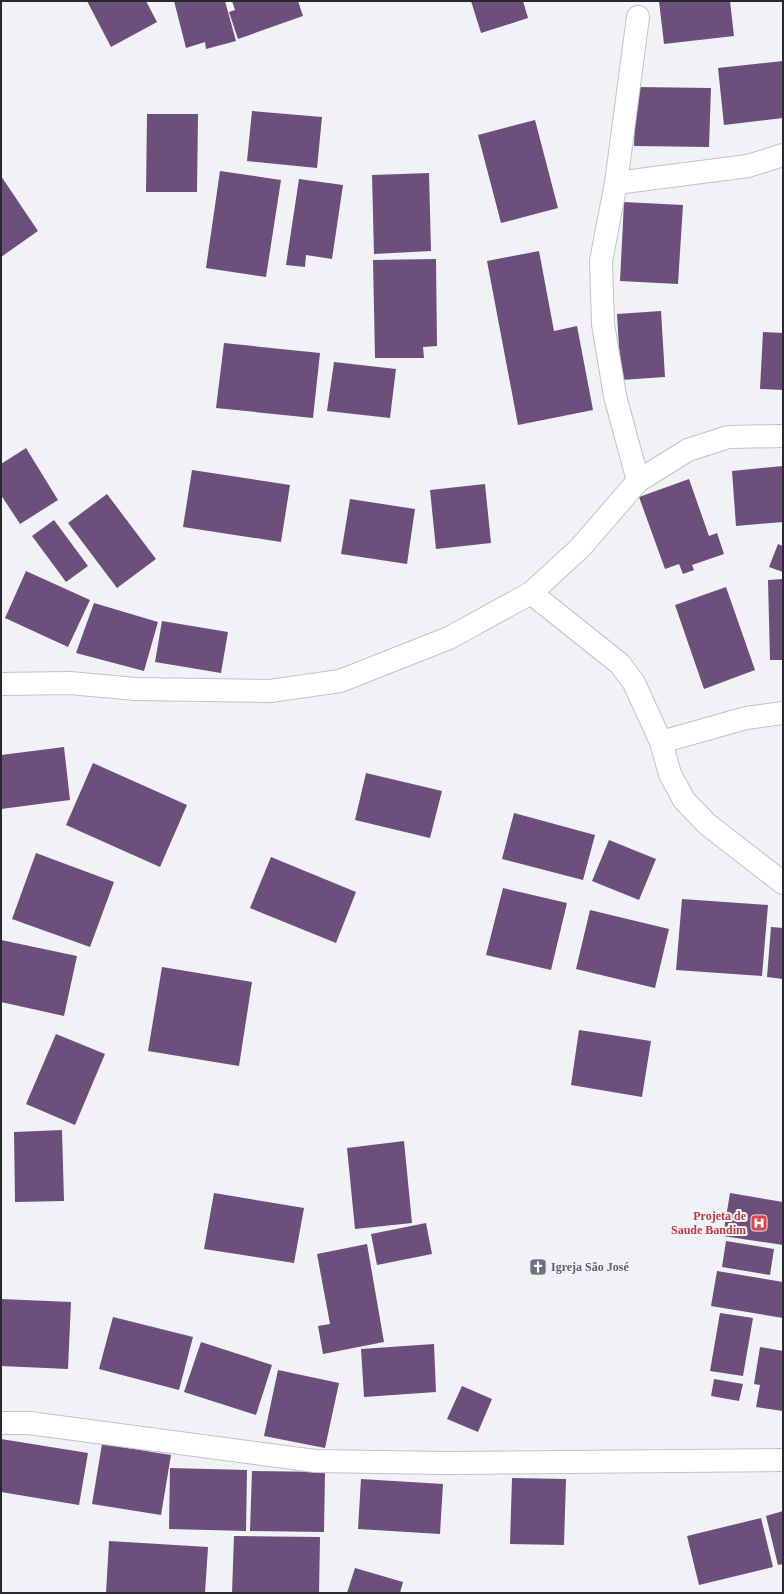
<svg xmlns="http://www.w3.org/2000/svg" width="784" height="1594" font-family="Georgia,serif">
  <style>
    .building { fill: #6c4f7b }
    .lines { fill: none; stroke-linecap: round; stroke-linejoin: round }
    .minor-casing { stroke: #c1c3c6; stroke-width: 24 }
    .minor { stroke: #fff; stroke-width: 22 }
    .labels { text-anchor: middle; stroke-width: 4; stroke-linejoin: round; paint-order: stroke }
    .health-label { font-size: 12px; font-weight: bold; fill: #be3a42; stroke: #f1f2f6; text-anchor: end }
    .worship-label { font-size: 12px; font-weight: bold; fill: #5b616d; stroke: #f1f2f6; text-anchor: start }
  </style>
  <rect width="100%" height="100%" fill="#f1f2f6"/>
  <g class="building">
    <polygon points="87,1 146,1 157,22 111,47"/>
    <polygon points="174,1 225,1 236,41 206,49 205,42 186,48"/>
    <polygon points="232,1 298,1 303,16 238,39 229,12 235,10"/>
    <polygon points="471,1 523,1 528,18 481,33"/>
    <polygon points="659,1 730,1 734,36 664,44"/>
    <polygon points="783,61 783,118 724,125 718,68"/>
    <polygon points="636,87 711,88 709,147 634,146"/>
    <polygon points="252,111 322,117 317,168 247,161"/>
    <polygon points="147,114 198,114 197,192 146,192"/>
    <polygon points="535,120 558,208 501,223 478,135"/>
    <polygon points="220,171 281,180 266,277 206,268"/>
    <polygon points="429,173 431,251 374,254 372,175"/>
    <polygon points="1,176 38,231 1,257"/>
    <polygon points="299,179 343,185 332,259 306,255 305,267 286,265"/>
    <polygon points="624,202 683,205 678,284 620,281"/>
    <polygon points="539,251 554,331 577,326 593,410 518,425 487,261"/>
    <polygon points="436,259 437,346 423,347 424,358 375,358 373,260"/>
    <polygon points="661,311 665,377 621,380 617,314"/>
    <polygon points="763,332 783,333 783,390 760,389"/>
    <polygon points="224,343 320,353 313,418 216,408"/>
    <polygon points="334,362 396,369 390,418 327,411"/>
    <polygon points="26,448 58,500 20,524 1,495 1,464"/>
    <polygon points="783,466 783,522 736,526 732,471"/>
    <polygon points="192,470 290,485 281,542 183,527"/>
    <polygon points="689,479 709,536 717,533 724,554 692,565 694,570 683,574 679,564 665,569 639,497"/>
    <polygon points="485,484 491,543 436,549 430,490"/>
    <polygon points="107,494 156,559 117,588 68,523"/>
    <polygon points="350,499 415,509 407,564 341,554"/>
    <polygon points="54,520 88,566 66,582 32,536"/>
    <polygon points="778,544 783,546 783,572 769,567"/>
    <polygon points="26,571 90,600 68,647 5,618"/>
    <polygon points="783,579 783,660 770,660 768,580"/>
    <polygon points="726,587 755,670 704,689 675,605"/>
    <polygon points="94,603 158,622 144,671 76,653"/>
    <polygon points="162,621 228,632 221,673 155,662"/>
    <polygon points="64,747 70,800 1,809 1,755"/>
    <polygon points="93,763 187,805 160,867 66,825"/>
    <polygon points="366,773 442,791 430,838 355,820"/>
    <polygon points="514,813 595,835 583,880 502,859"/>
    <polygon points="609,840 656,859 639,900 592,881"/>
    <polygon points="36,853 114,882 90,947 12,919"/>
    <polygon points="271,857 356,892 336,943 250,908"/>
    <polygon points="503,888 567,903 551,970 486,955"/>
    <polygon points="682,899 768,905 762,976 676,970"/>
    <polygon points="590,910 669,929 655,988 576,969"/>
    <polygon points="771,927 783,928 783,979 767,977"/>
    <polygon points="1,940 77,956 64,1016 1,1002"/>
    <polygon points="162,967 252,982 239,1066 148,1051"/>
    <polygon points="579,1030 651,1041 642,1097 571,1085"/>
    <polygon points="56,1034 105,1054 75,1125 26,1104"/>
    <polygon points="62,1130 64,1201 15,1202 14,1132"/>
    <polygon points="404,1141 412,1223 355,1229 347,1148"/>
    <polygon points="214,1193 304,1208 294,1263 204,1249"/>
    <polygon points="730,1193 783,1202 783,1245 723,1236"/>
    <polygon points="426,1223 432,1254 377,1265 371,1234"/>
    <polygon points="726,1241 774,1249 770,1275 722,1267"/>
    <polygon points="367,1244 384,1342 323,1354 318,1326 330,1324 317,1254"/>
    <polygon points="717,1271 783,1282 783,1318 711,1306"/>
    <polygon points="1,1299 71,1302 68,1369 1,1366"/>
    <polygon points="720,1313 753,1318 743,1376 710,1371"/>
    <polygon points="113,1317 193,1337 179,1390 99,1369"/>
    <polygon points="201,1342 272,1365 256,1415 184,1392"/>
    <polygon points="434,1344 436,1392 364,1397 361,1349"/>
    <polygon points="760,1347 783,1351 783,1411 756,1407 760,1385 754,1384"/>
    <polygon points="278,1370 339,1383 325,1448 264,1436"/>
    <polygon points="714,1379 743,1384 739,1401 711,1396"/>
    <polygon points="462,1386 492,1399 478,1432 447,1419"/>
    <polygon points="1,1439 88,1453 79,1505 1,1492"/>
    <polygon points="102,1444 171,1455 161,1515 92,1504"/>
    <polygon points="170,1468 247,1470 246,1531 169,1529"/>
    <polygon points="252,1471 325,1472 324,1532 250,1531"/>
    <polygon points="512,1478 566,1479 564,1545 510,1544"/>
    <polygon points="361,1479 443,1484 440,1534 358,1529"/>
    <polygon points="783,1511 783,1564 778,1565 766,1516"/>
    <polygon points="761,1518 773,1567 699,1585 687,1536"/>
    <polygon points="234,1536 320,1537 319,1593 232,1593"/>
    <polygon points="109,1541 208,1547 205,1593 106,1593"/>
    <polygon points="355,1568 403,1582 400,1593 347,1593"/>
  </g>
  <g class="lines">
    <g class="minor-casing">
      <g id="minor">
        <polyline points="638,17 616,183 601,261 603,324 615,396 638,481"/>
        <polyline points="616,183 748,166 783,155"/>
        <polyline points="531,593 620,664 634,683 661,742 670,774 684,800 707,824 783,883"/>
        <polyline points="1,684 70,683 135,689 270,691 340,681 449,638 531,593 580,548 638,481 688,450 728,437 783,436"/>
        <polyline points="661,742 746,718 783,713"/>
        <polyline points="1,1423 29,1423 315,1461 447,1463 783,1460"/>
      </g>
    </g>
    <use href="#minor" class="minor"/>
  </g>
  <defs>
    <g id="hospital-square" transform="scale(0.9)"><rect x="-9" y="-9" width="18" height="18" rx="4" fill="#e0444e" stroke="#f1f2f6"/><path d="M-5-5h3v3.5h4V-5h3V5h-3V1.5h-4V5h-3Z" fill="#fff"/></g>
    <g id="church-square" transform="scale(0.9)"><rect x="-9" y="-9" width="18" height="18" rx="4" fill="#6b7280" stroke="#f1f2f6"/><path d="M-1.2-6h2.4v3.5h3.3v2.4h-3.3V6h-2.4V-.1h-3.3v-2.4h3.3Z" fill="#fff"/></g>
  </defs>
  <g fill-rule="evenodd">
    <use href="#hospital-square" x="759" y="1223"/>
    <use href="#church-square" x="538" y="1267"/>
  </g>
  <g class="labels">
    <g class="health-label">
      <text x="746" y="1220">Projeta de<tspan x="746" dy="14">Saude Bandim</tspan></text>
    </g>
    <g class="worship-label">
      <text x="551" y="1271">Igreja São José</text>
    </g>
  </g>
  <rect width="784" height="1594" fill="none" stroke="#28292a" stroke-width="4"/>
</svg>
